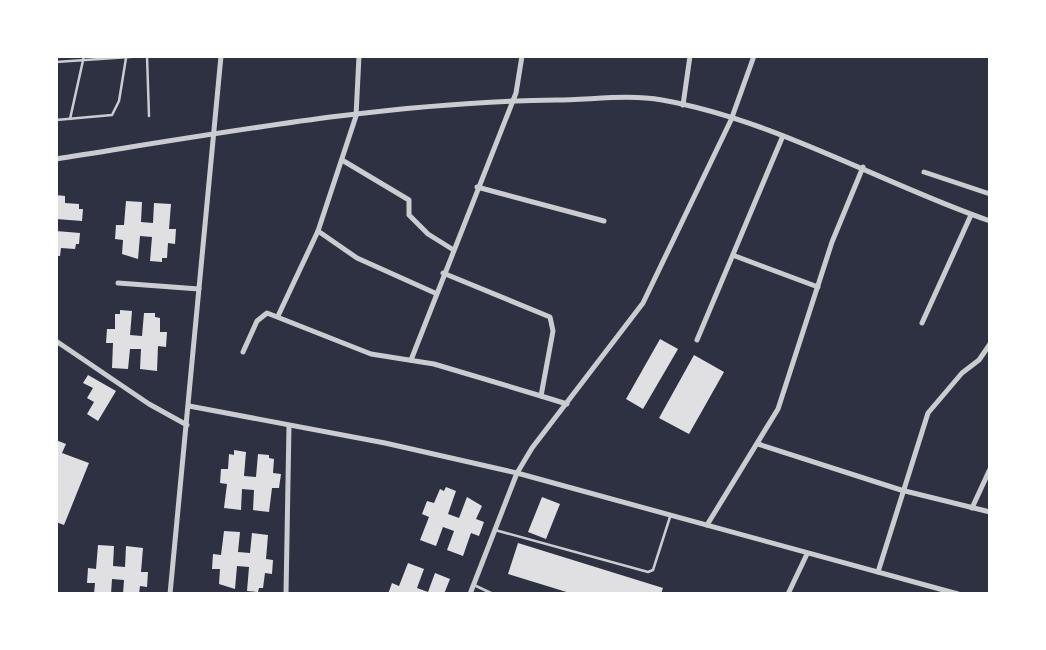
<svg xmlns="http://www.w3.org/2000/svg" width="1046" height="650" font-family="'Sofia Sans Condensed',sans-serif">
  <style>
    .building { fill: #e0e0e3 }
    .lines { fill: none; stroke-linecap: round; stroke-linejoin: round }
    .service { stroke: #caccd0; stroke-width: 2.5 }
    .minor { stroke: #caccd0; stroke-width: 5 }
  </style>
  <rect width="100%" height="100%" fill="#2d3142"/>
  <g class="building">
    <polygon points="56,195 65,196 65,203 79,204 79,209 83,209 82,221 56,219"/>
    <polygon points="126,201 142,202 141,222 153,223 154,203 171,204 169,229 176,229 175,244 168,243 167,258 162,258 162,262 150,261 152,237 140,236 138,259 122,254 123,240 115,239 116,225 124,225"/>
    <polygon points="56,231 80,233 79,244 76,244 75,249 61,248 60,256 56,256"/>
    <polygon points="120,310 132,311 130,335 142,336 144,313 155,313 155,317 160,318 160,332 167,332 166,347 158,346 157,371 140,369 141,349 130,349 128,369 112,368 113,343 106,343 107,329 115,329 115,314 120,314"/>
    <polygon points="660,339 678,349 643,409 626,399"/>
    <polygon points="694,355 724,372 689,434 659,418"/>
    <polygon points="88,375 116,391 98,421 87,414 94,402 87,398 93,388 83,383"/>
    <polygon points="56,440 66,444 62,453 89,463 64,525 56,522"/>
    <polygon points="234,450 246,452 244,476 256,477 258,454 269,455 269,458 274,459 273,473 281,474 279,488 272,488 269,512 253,510 254,490 242,489 241,510 224,508 227,484 220,483 221,469 228,469 229,454 234,455"/>
    <polygon points="446,487 456,491 448,514 459,518 467,497 482,506 476,519 484,522 479,536 471,533 463,556 447,550 454,531 443,527 436,546 420,540 429,517 422,514 427,501 434,503 440,489 444,491"/>
    <polygon points="542,497 560,504 546,539 528,532"/>
    <polygon points="224,531 240,532 238,552 250,553 252,533 268,535 266,559 273,560 272,574 265,573 263,588 259,588 258,592 247,591 249,567 237,566 235,589 219,584 220,569 212,569 213,554 221,555"/>
    <polygon points="518,543 663,588 661,594 573,594 508,574"/>
    <polygon points="98,545 114,546 113,566 125,567 126,546 143,548 141,572 148,572 147,587 140,586 139,594 123,594 124,580 112,579 111,594 94,594 95,583 87,583 88,568 96,569"/>
    <polygon points="408,563 424,569 417,588 428,592 435,573 450,579 444,594 388,594 392,583 399,586"/>
  </g>
  <g class="lines">
    <g class="service">
      <polyline points="147,56 149,116"/>
      <polyline points="56,62 144,56"/>
      <polyline points="70,119 84,56"/>
      <polyline points="56,120 112,115 119,101 126,58"/>
      <polyline points="495,530 648,572 653,570 670,517"/>
      <polyline points="474,585 493,594"/>
    </g>
    <g class="minor">
      <polyline points="683,105 690,56"/>
      <path d="M56,159C221,133 389,102 556,100C590,100 628,94 662,100C775,120 883,184 990,221"/>
      <polyline points="342,160 409,200 409,215 428,234 452,249"/>
      <polyline points="924,172 990,194"/>
      <polyline points="477,187 604,221"/>
      <polyline points="318,231 357,258 435,293"/>
      <polyline points="735,256 818,287"/>
      <polyline points="443,273 550,317 553,331 541,396 567,404"/>
      <polyline points="118,283 199,289"/>
      <polyline points="278,316 318,231 356,116 359,56"/>
      <polyline points="922,323 971,215"/>
      <polyline points="697,340 782,138"/>
      <polyline points="56,341 149,404 187,425"/>
      <polyline points="243,352 257,321 267,313 371,354 434,364 541,396"/>
      <polyline points="411,360 516,93 522,56"/>
      <polyline points="189,406 385,443 517,473 958,594"/>
      <polyline points="758,444 901,490 990,512"/>
      <polyline points="972,508 990,469"/>
      <polyline points="707,525 778,409 832,242 863,167"/>
      <polyline points="878,572 928,413 962,373 979,360 990,344"/>
      <polyline points="170,594 221,56"/>
      <polyline points="286,594 289,426"/>
      <polyline points="470,594 517,473 532,448 643,303 731,120 754,56"/>
      <polyline points="788,594 807,554"/>
    </g>
  </g>
  <rect width="1046" height="650" fill="none" stroke="#ffffff" stroke-width="116"/>
</svg>
